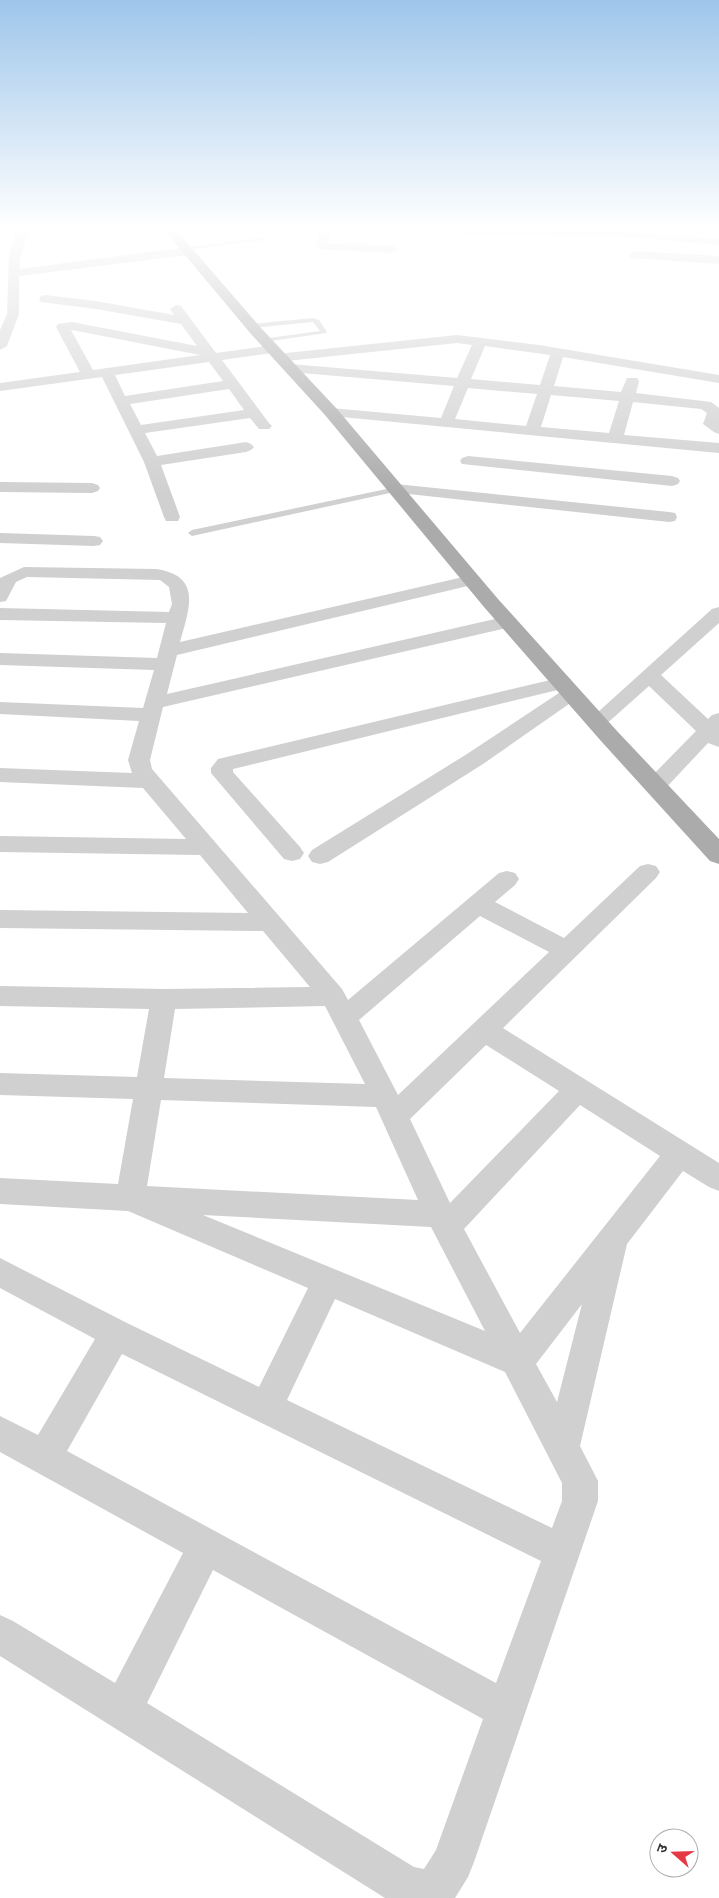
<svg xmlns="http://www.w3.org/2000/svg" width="719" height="1898" font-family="Arial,'Noto Sans Devanagari',sans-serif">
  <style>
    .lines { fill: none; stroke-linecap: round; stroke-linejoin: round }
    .lane { fill: #d0d0d0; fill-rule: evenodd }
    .street { fill: #d0d0d0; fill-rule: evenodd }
    .primary { fill: #ababab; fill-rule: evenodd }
  </style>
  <rect width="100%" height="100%" fill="#fff"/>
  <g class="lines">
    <g class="lane">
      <polygon points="265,237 267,240 186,250 183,248"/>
      <polygon points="313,318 319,320 327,332 326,333 264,342 261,340 262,339 320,331 313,322 251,328 248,326 251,324"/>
      <polygon points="396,487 400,489 399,491 192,536 188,533 192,530"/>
    </g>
    <g class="street">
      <polygon points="17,230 29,230 21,255 19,269 188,247 194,251 188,255 19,276 19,314 7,346 0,350 0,330 7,314 9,255"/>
      <polygon points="321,230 332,230 327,244 392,245 398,249 392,253 319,249 315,245"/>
      <polygon points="428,230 628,231 719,239 719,245 628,237 434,233"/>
      <polygon points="635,251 719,256 719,264 631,258 629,255"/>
      <path d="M45,295L96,301L174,315L170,309L176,305L181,306L216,353L273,345L280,349L273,353L222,360L269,423L272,426L269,429H259L250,418L145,433L157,456L246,442L251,444L254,447L251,450L246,452L161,465L180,517L178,521H166L164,517L144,462L102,377L0,391V383L80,372L56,327L58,324L72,322L197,346L181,324L96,309L41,302L39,299L41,296ZM71,330H72L200,355L93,370ZM209,362L223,381L125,396L115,375ZM229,389L244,410L141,425L130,404Z"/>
      <path d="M457,335L539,345L719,375V383L563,357L554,386L621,392L627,378H637L639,381L636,393L711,402L719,408V434L714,432L703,424L707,413L701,409L633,402L624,435L719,443V453L331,416L326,415L324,412L326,409L331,408L441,418L454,386L290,372L283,368L290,364L457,378L472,345L457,343L286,361L279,357L286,353ZM485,346L550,355L540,385L471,379ZM468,388L537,394L526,426L455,419ZM551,395L619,401L609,433L541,427Z"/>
      <polygon points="468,456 672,476 678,478 680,481 678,484 672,486 462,464 460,461 462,458"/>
      <polygon points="0,482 92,483 98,485 100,488 98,491 92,493 0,492"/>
      <polygon points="396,484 669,512 675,513 677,517 675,521 669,522 390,492 388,489 390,486"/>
      <polygon points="0,533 94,536 100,537 103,541 100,545 94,546 0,543"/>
      <path d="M24,567L156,569C203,576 189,609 180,642L472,575L478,576L481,580L478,584L472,585L177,655L167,694L508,616L515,618L517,622L515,626L163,707L150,760L152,769L342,989L348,1000L499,873L507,871L515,873L519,879L515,885L495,902L564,938L640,866L648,864L656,866L660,872L656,878L503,1028L719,1163V1191L709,1187L683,1171L627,1244L580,1446L598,1481V1501L474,1862L468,1877L455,1898H385L0,1656V1615L13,1621L115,1683L183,1553L0,1452V1416L38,1435L95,1339L0,1288V1258L127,1323L259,1387L308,1288L128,1211L0,1204V1178L118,1184L133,1099L0,1095V1073L137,1077L149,1009L0,1006V986L164,989L310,987L263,931L0,928V910L248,913L200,855L0,852V836L186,839L143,788L0,782V768L132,773L128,760L139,721L0,714V702L143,708L154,670L0,665V653L157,658L166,623L0,620V608L169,612L172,604L169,587L160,580L27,577L16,582L6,601L0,602V578ZM480,916L549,952L398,1095L359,1020ZM325,1006L365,1084L164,1078L175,1009ZM486,1045L559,1091L450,1203L410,1119ZM161,1100L376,1107L418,1200L147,1186ZM580,1105L660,1156L520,1333L464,1229ZM203,1215L431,1227L485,1331ZM335,1299L505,1372L562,1483V1501L552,1528L287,1400ZM582,1304L557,1402L536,1364ZM122,1354L541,1561L496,1683L67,1451ZM213,1570L483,1719L436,1850L424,1869L414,1867L147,1703Z"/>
      <polygon points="719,607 719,623 661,675 708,719 712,715 719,713 719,747 708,743 663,791 655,793 647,791 644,786 647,781 696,731 649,686 604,726 597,728 590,726 587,722 712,609"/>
      <polygon points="563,677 570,679 573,683 570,687 233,769 233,772 300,847 304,853 300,859 292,861 284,859 211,773 211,768 218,759"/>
      <polygon points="572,687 579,689 582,693 579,697 483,764 328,862 320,864 312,862 308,856 312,850 467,754 565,689"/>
    </g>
    <polygon class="primary" points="164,230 176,230 261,328 337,409 498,599 617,731 719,839 719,864 710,861 601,741 484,607 325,415 251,334"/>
  </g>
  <linearGradient id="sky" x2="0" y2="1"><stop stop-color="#9ec6ea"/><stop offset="0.46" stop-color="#fff"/><stop offset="1" stop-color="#fff" stop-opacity="0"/></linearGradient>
  <rect width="719" height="495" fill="url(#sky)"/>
  <g transform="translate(674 1853) rotate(290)"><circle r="24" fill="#ffffff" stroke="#adadad"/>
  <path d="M0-4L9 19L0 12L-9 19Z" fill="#e63946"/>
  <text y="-8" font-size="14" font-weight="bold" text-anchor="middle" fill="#333333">उ</text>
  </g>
</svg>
